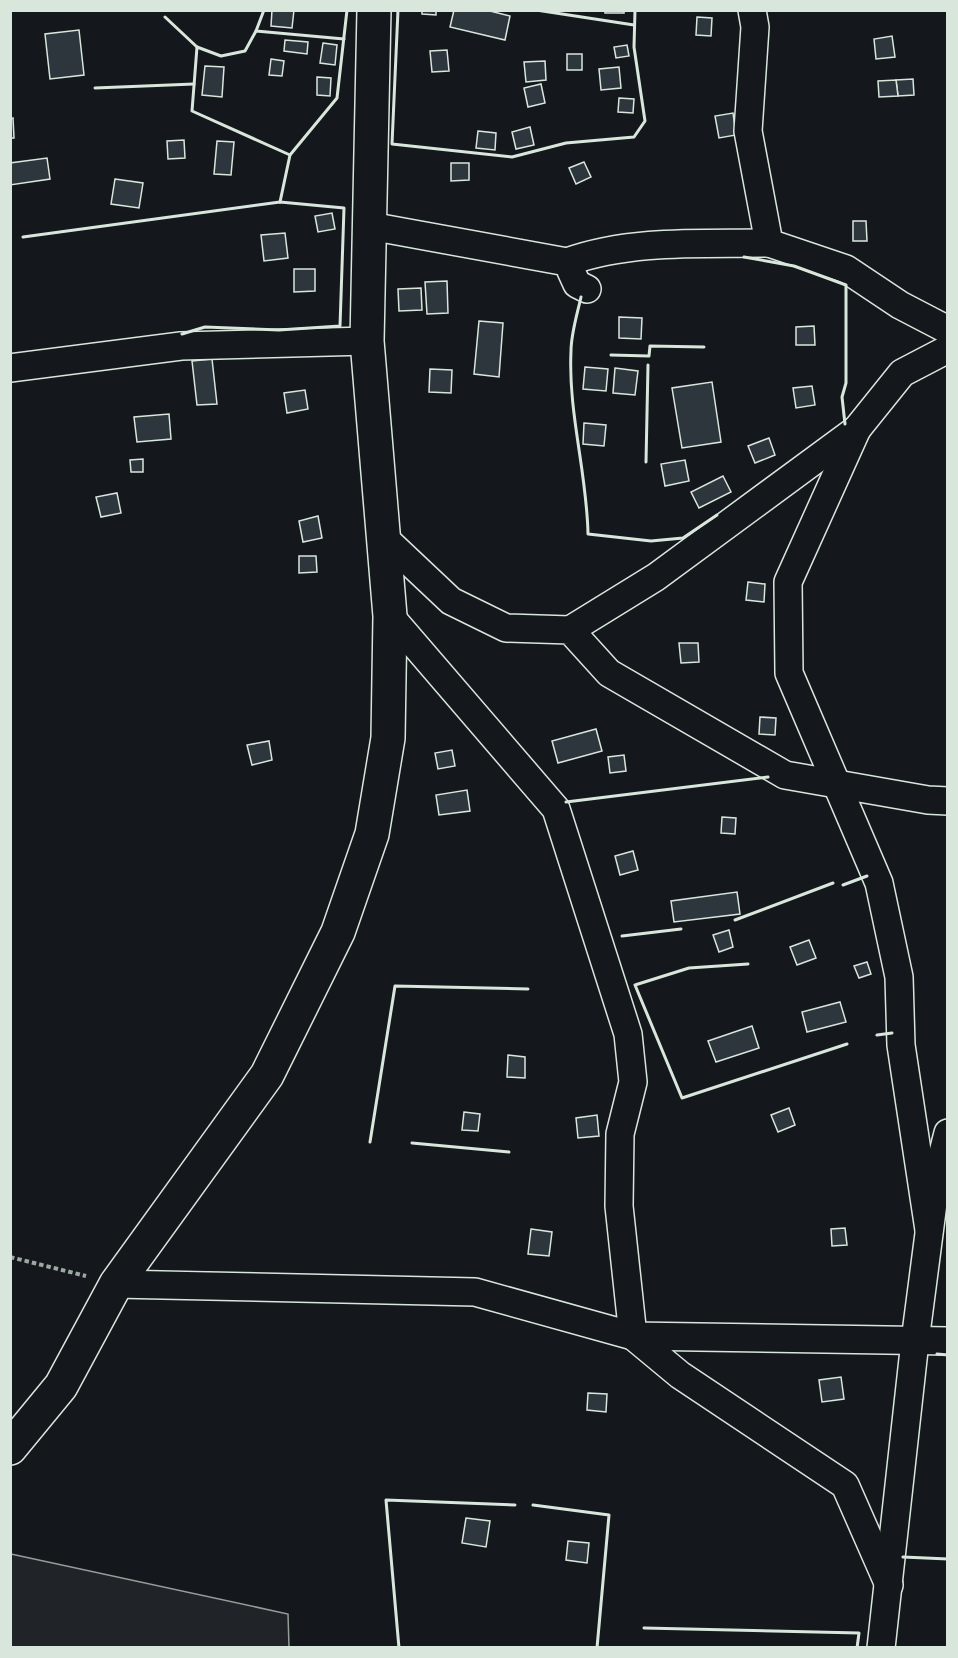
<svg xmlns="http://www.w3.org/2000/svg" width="958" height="1658" font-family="'Work Sans',sans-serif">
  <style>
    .green { fill: #202428; stroke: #939e99; stroke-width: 1.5 }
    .building { fill: #2c363c; stroke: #d8e6dc; stroke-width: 1.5 }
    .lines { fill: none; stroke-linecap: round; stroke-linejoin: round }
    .minor-casing { stroke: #d8e6dc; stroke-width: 30 }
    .primary-casing { stroke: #d8e6dc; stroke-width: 36 }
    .path { stroke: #9da8a2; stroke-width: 4; stroke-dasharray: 4.5 3; stroke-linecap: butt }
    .minor { stroke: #14181c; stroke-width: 27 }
    .primary { stroke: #14181c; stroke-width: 33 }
    .wall { stroke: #d8e6dc; stroke-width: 3 }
  </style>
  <rect width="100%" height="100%" fill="#14181c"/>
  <polygon class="green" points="11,1554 288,1614 289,1647 11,1647"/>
  <g class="building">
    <polygon points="272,10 294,10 292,28 271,26"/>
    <polygon points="422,10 436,10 436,15 422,14"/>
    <polygon points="454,10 486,10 510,16 505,40 450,27"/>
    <rect x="605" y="10" width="19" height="3"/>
    <polygon points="697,17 712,18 711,36 696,35"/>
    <polygon points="79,30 84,75 50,79 45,34"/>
    <polygon points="892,36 895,57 876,59 874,39"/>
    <polygon points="285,40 308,42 307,54 284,51"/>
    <polygon points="323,43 337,45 335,65 320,63"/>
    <polygon points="627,45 629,56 616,58 614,47"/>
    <polygon points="447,50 449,71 432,72 430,51"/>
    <rect x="567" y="54" width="15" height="16"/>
    <polygon points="271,59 284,61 282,76 269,75"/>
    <polygon points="545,61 546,80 526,82 524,62"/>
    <polygon points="205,66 224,67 222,97 202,95"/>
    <polygon points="619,67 621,88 601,90 599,69"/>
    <polygon points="317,77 331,78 330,96 317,95"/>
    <polygon points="913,79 914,95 898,96 896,80"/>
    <polygon points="896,80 898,96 879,97 878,81"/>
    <polygon points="541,84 545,103 528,107 524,88"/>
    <polygon points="619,98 634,99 633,113 618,112"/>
    <polygon points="733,113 736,135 719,138 715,116"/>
    <polygon points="13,118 14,138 10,138 10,119"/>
    <polygon points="530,127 534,145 516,149 512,132"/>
    <polygon points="478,131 496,133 495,150 476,148"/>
    <polygon points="184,140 185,158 168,159 167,141"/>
    <polygon points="217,141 234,142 231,175 214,174"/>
    <polygon points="47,158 50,179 10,185 10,163"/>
    <polygon points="584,162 591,177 576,184 569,168"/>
    <polygon points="451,163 469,163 469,180 451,181"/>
    <polygon points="115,179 143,183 139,208 111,204"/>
    <polygon points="332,213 335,229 318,232 315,216"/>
    <polygon points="853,221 866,221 867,241 853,241"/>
    <polygon points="285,233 288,258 264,261 261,235"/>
    <polygon points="294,269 315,269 315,291 294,292"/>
    <polygon points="447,281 448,313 427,314 425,282"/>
    <polygon points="421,288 422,310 399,311 398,289"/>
    <polygon points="619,317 642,318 641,339 619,338"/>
    <polygon points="479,321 503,323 499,377 474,374"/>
    <polygon points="814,326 815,345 796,345 796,327"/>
    <polygon points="212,359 217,404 197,405 192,361"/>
    <polygon points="585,367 608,369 606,391 583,389"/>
    <polygon points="615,368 638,371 635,395 613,393"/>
    <polygon points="430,369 452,370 451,393 429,392"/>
    <polygon points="712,382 721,442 682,448 672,388"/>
    <polygon points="812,386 815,405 796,408 793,388"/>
    <polygon points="305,390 308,409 287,413 284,393"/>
    <polygon points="169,414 171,439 137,442 134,417"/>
    <polygon points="584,423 606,425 604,446 583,444"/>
    <polygon points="769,438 775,455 755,463 748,446"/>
    <polygon points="143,459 143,472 131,472 130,460"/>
    <polygon points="685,460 689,481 665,486 661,464"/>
    <polygon points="723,476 731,492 699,508 691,492"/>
    <polygon points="117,493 121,513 101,517 96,497"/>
    <polygon points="318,516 322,538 303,542 299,521"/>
    <polygon points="299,556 316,556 317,572 299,573"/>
    <polygon points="748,582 765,584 764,602 746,600"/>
    <polygon points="679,643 698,643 699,662 681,663"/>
    <polygon points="760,717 776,718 775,735 759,734"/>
    <polygon points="596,729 602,751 558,763 552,741"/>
    <polygon points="269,741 272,760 252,765 247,745"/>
    <polygon points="452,750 455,766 438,769 435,753"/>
    <polygon points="624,755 626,771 610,773 608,757"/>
    <polygon points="467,790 470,811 439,815 436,795"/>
    <polygon points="722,817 736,818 735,834 721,833"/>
    <polygon points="633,851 638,870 620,875 615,856"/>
    <polygon points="737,892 740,914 674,922 671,901"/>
    <polygon points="729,930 733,947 719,952 713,935"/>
    <polygon points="809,940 816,958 797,965 790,947"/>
    <polygon points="867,962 871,974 859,978 854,966"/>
    <polygon points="840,1002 846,1022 807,1032 802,1012"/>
    <polygon points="752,1026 759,1048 716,1062 708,1041"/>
    <polygon points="508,1055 525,1057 525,1078 507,1077"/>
    <polygon points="789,1108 795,1125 778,1132 771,1115"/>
    <polygon points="464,1112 480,1114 478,1131 462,1130"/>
    <polygon points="597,1115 599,1136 578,1138 576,1118"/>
    <polygon points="845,1228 847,1245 832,1246 831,1229"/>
    <polygon points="531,1229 552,1232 549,1256 528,1254"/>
    <polygon points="841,1377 844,1399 822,1402 819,1380"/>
    <polygon points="588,1393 607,1394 606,1412 587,1410"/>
    <polygon points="466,1518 490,1521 486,1547 462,1543"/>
    <polygon points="568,1541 589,1543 587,1563 566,1560"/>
  </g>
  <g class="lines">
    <g class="minor-casing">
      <g id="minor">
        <polyline points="752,10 755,27 748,131 769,243 846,269 900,305 948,330"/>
        <polyline points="370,226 567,262 577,284 587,289"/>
        <path d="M567,262C631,239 703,244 769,243"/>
        <polyline points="10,368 181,346 367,341"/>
        <polyline points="857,429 788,582 789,673 879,883 899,977 901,1045 929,1230"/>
        <polyline points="382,536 451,601 506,628 570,630 609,673 785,775 928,800 948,801"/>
        <polyline points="390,616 556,809 628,1034 633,1082 620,1134 619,1206 633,1336 680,1375 845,1485 889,1585"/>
        <polyline points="570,630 656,577 857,429 902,373 948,349"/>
        <polyline points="116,1284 475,1292 633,1336 948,1341"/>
        <polyline points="881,1648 915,1341 936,1180 948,1133"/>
      </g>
    </g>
    <g class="primary-casing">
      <polyline id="primary" points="10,1448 61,1386 116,1284 267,1075 338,932 372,834 388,738 390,616 367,341 374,10"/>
    </g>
    <polyline class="path" points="10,1257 86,1276"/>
    <use href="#minor" class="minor"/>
    <use href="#primary" class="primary"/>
    <g class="wall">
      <polyline points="398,10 392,144 512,157 566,143 634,137 645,121 634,47 635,10"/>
      <polyline points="536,10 634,25"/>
      <polyline points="165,17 197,47 221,56 245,51 256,31 344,39"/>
      <polyline points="256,31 264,10"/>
      <polyline points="197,47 192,111 290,155"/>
      <polyline points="95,88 194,84"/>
      <polyline points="280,202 290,155 337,98 347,10"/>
      <polyline points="23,237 280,202 344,208 340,326 279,330 205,327 182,334"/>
      <polyline points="744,257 794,266 846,285 846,383 842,397 845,424"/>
      <path d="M581,297C577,315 571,334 571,351C568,413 587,473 588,534L651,541L683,538L717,515"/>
      <polyline points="611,355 649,356 650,346 704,347"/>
      <polyline points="646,462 648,365"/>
      <polyline points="566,802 768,777"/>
      <polyline points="843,885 867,876"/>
      <polyline points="735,920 833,883"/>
      <polyline points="622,936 681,929"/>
      <polyline points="748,964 689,968 635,985 682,1098 847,1044"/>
      <polyline points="877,1035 892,1033"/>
      <polyline points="370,1142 395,986 528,989"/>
      <polyline points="412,1143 509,1152"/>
      <polyline points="937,1354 948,1355"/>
      <polyline points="533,1505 609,1515 597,1648"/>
      <polyline points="903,1557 948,1559"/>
      <polyline points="644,1628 859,1633 857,1648"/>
      <polyline points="399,1648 386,1500 515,1505"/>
    </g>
  </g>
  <rect width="958" height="1658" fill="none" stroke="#d8e6dc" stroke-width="24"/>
</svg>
